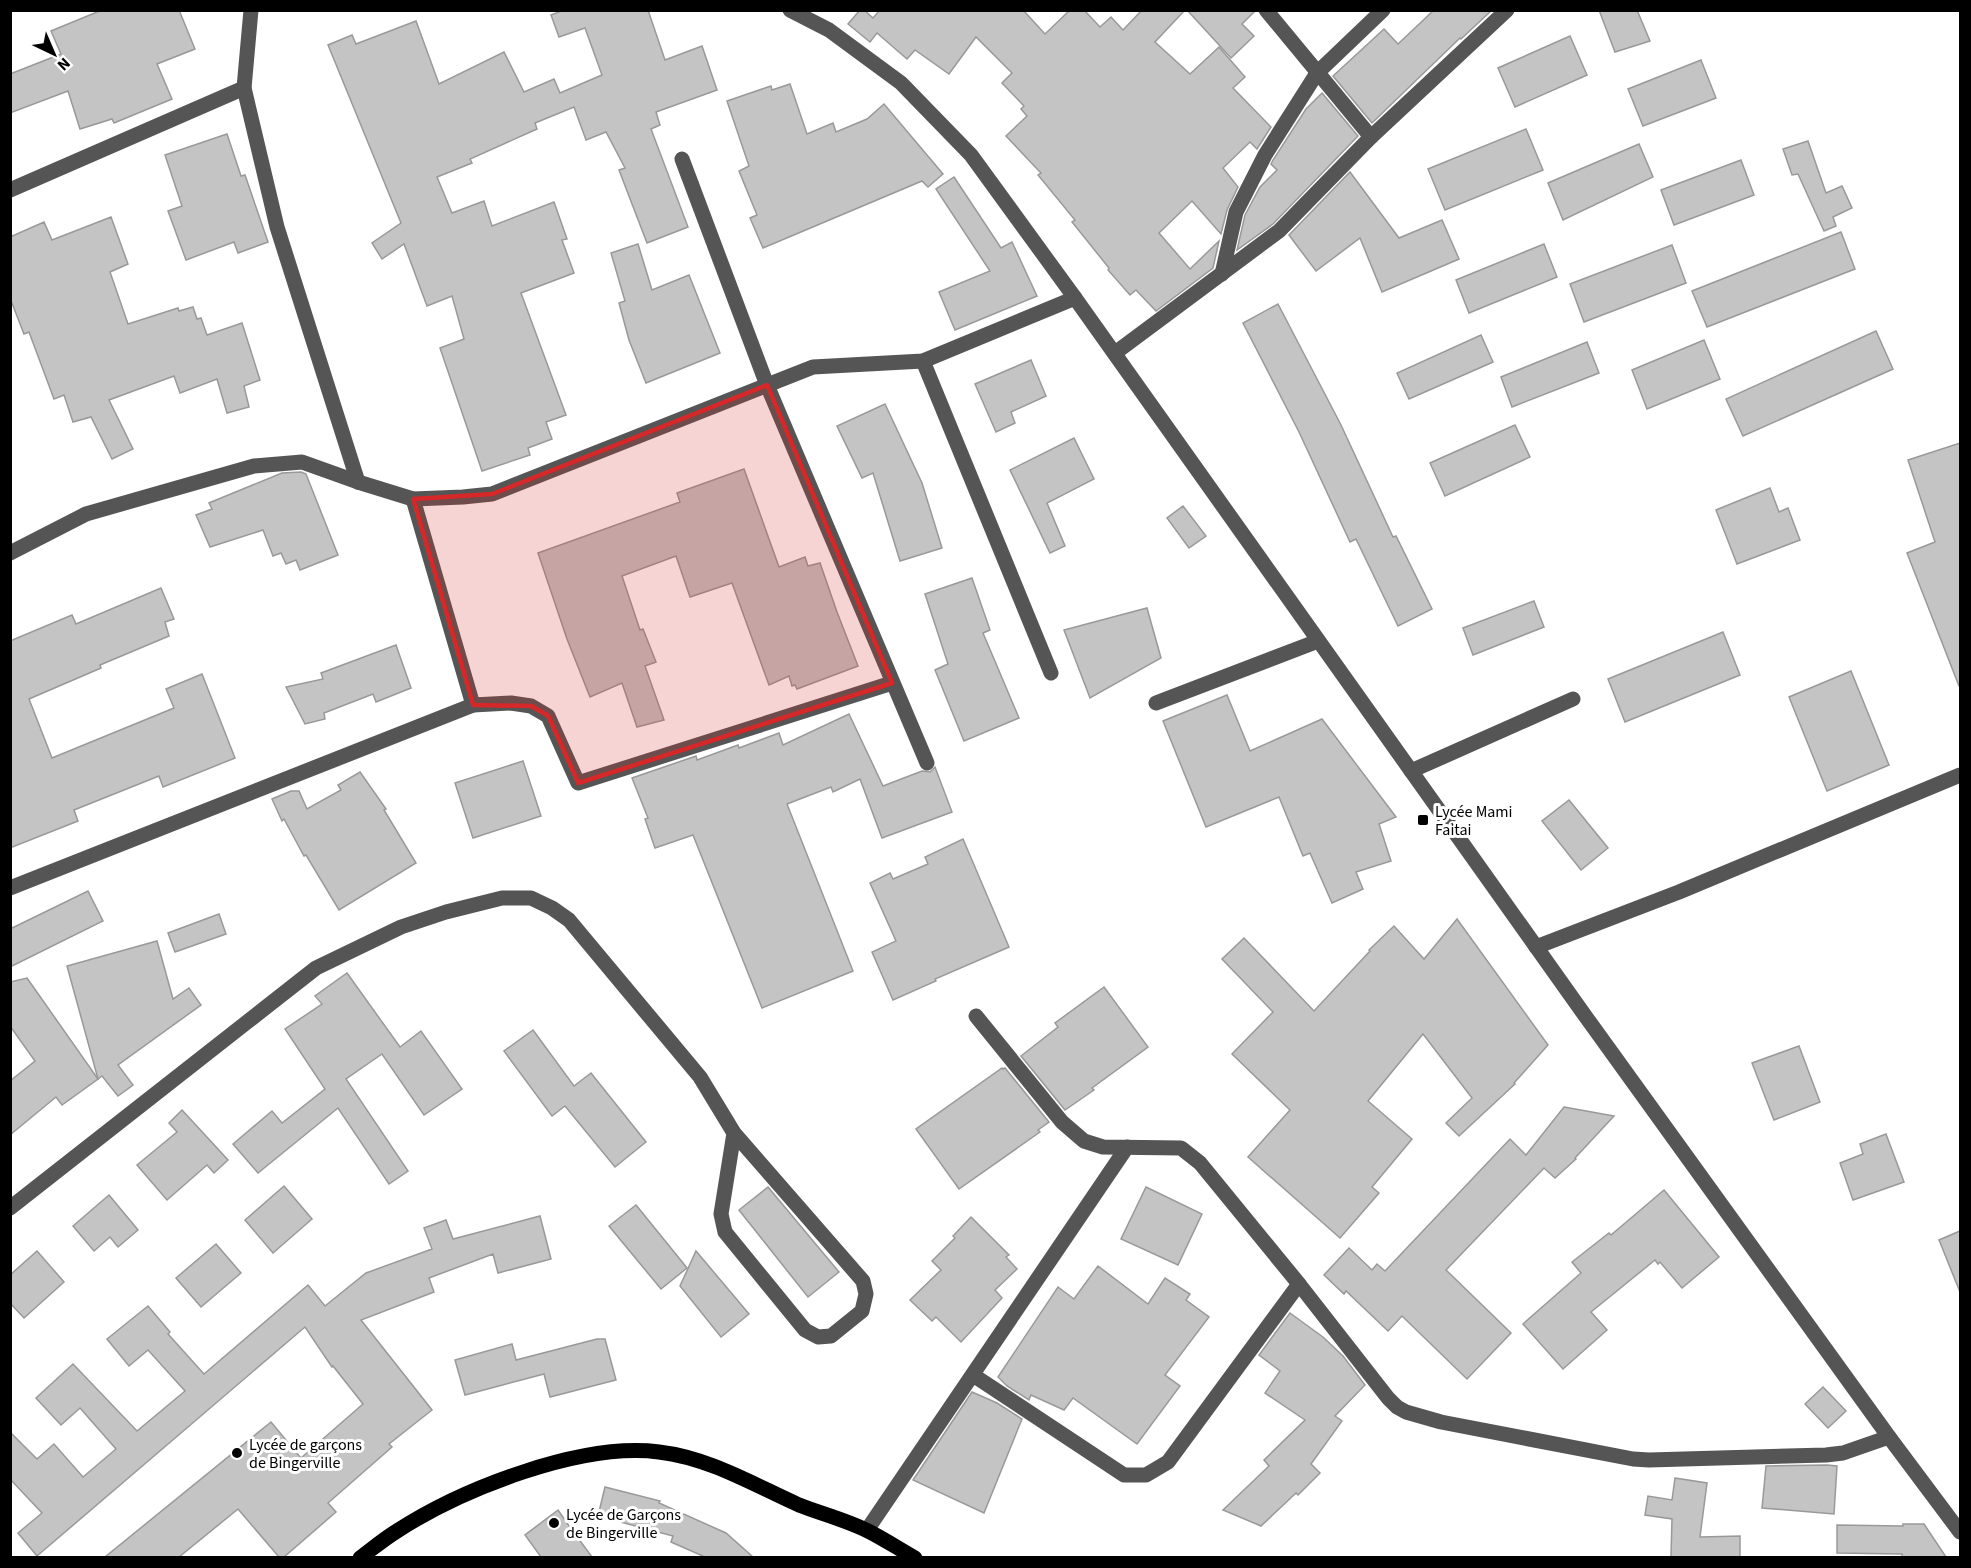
<svg xmlns="http://www.w3.org/2000/svg" width="1971" height="1568" font-family="'Source Sans 3',sans-serif">
  <style>
    .building { fill: #c4c4c4; stroke: #999; stroke-width: 1.5 }
    .lines { fill: none; stroke-linecap: round; stroke-linejoin: round }
    .minor { stroke: #555; stroke-width: 15 }
    .major { stroke: #000; stroke-width: 15 }
    .marked { fill: #d62828; fill-opacity: 0.2; stroke: #d62828; stroke-width: 4.5; stroke-linejoin: round }
    .poi-dot { fill: #000; stroke: #fff; stroke-width: 2 }
    .labels { text-anchor: middle; stroke-width: 6; stroke-linejoin: round; paint-order: stroke }
    .poi-label { font-size: 16px; fill: #000; stroke: #fff; text-anchor: start }
  </style>
  <rect width="100%" height="100%" fill="#fff"/>
  <g class="building">
    <polygon points="102,10 179,10 195,49 157,64 172,99 114,123 112,119 80,129 68,91 10,113 10,74 61,54 51,31"/>
    <polygon points="564,10 648,10 665,60 702,46 717,90 656,112 660,125 651,129 688,227 647,243 619,170 625,168 606,132 586,140 574,107 535,123 537,129 470,159 472,163 437,177 452,213 484,201 492,226 554,202 567,239 562,240 574,273 521,293 566,415 546,422 552,439 528,448 530,455 482,471 440,348 464,339 452,296 427,306 404,244 382,259 372,243 401,223 328,45 352,35 356,44 416,21 439,84 504,52 524,92 554,79 560,93 602,75 585,28 559,37 551,15"/>
    <polygon points="860,10 864,10 873,18 880,10 1023,10 1045,34 1070,10 1084,10 1100,27 1111,17 1123,30 1142,10 1185,10 1155,42 1190,74 1219,47 1245,77 1233,88 1271,127 1257,149 1250,142 1223,168 1238,187 1227,210 1221,234 1192,201 1159,233 1190,269 1219,241 1213,268 1156,311 1136,290 1130,295 1108,270 1109,268 1072,222 1075,220 1038,175 1041,173 1006,136 1027,116 1021,109 1024,106 1002,83 1012,73 976,37 949,74 915,50 907,59 877,33 870,42 848,24"/>
    <polygon points="1187,10 1256,10 1242,24 1254,36 1231,58"/>
    <polygon points="1434,10 1492,10 1461,39 1460,38 1372,123 1333,76 1384,29 1398,44"/>
    <polygon points="1599,10 1637,10 1650,41 1615,52"/>
    <polygon points="1570,36 1587,75 1515,107 1498,68"/>
    <polygon points="1701,60 1716,98 1643,126 1628,89"/>
    <polygon points="790,84 807,134 833,123 836,132 867,119 884,104 943,174 928,187 922,181 763,248 750,218 757,215 739,171 749,166 727,101 771,86 772,90"/>
    <polygon points="1322,93 1358,136 1273,224 1237,250 1245,215 1260,187 1277,170 1271,164 1273,160 1306,109"/>
    <polygon points="1526,129 1543,170 1445,210 1428,169"/>
    <polygon points="227,134 241,176 245,175 268,242 238,253 234,242 186,260 168,211 182,206 165,155"/>
    <polygon points="1808,141 1826,193 1842,186 1852,208 1833,217 1836,226 1824,231 1798,174 1792,175 1783,149"/>
    <polygon points="1639,144 1653,177 1563,220 1548,183"/>
    <polygon points="1741,160 1754,195 1674,225 1661,190"/>
    <polygon points="1350,172 1399,238 1442,220 1459,259 1382,292 1360,238 1316,271 1289,235"/>
    <polygon points="954,177 1001,248 1012,242 1037,296 955,330 939,292 990,271 936,189"/>
    <polygon points="111,217 128,264 110,272 128,324 178,308 179,311 193,307 197,319 201,318 207,335 242,323 260,380 244,386 249,407 227,413 217,379 180,393 174,376 109,400 133,449 112,459 91,417 73,422 64,395 54,399 29,332 24,334 10,298 10,237 44,222 52,240"/>
    <polygon points="1841,232 1855,269 1707,327 1692,291"/>
    <polygon points="638,244 652,290 689,275 720,353 646,383 629,340 619,303 625,301 611,253"/>
    <polygon points="1544,244 1557,277 1469,313 1456,280"/>
    <polygon points="1672,245 1686,283 1584,322 1570,284"/>
    <polygon points="1278,304 1341,425 1393,537 1396,536 1432,609 1398,626 1356,539 1350,542 1299,432 1243,323"/>
    <polygon points="1876,331 1893,369 1743,436 1726,399"/>
    <polygon points="1481,335 1493,362 1409,399 1397,373"/>
    <polygon points="1704,340 1720,379 1647,409 1632,370"/>
    <polygon points="1587,342 1599,373 1512,407 1501,377"/>
    <polygon points="1031,360 1046,396 1011,412 1015,423 996,432 975,384"/>
    <polygon points="885,404 922,483 942,548 900,561 873,473 862,478 837,426"/>
    <polygon points="1515,425 1530,457 1445,496 1430,463"/>
    <polygon points="1074,438 1094,479 1047,503 1065,546 1050,553 1010,470"/>
    <polygon points="1960,443 1960,686 1959,686 1907,553 1935,542 1908,460"/>
    <polygon points="744,469 779,567 805,557 808,566 820,563 837,612 858,666 797,689 795,685 792,686 789,676 769,685 732,583 690,597 676,556 622,576 640,630 643,629 656,662 645,666 664,720 637,727 622,683 590,697 567,639 538,553 680,502 677,493"/>
    <polygon points="301,472 306,474 338,555 300,570 296,560 286,564 281,553 273,556 263,530 210,547 196,515 212,509 209,503 282,473"/>
    <polygon points="1770,488 1779,512 1788,508 1800,540 1737,564 1716,510"/>
    <polygon points="1183,506 1206,536 1189,548 1167,518"/>
    <polygon points="972,578 990,630 983,633 1019,718 964,741 935,670 948,664 925,594"/>
    <polygon points="161,588 174,619 165,622 169,636 100,665 101,668 29,699 52,758 174,708 166,689 202,674 235,758 163,787 159,776 74,810 78,821 10,848 10,641 72,615 76,624"/>
    <polygon points="1534,601 1544,627 1473,655 1463,628"/>
    <polygon points="1147,608 1161,658 1090,698 1064,630"/>
    <polygon points="1723,632 1740,675 1625,722 1608,679"/>
    <polygon points="396,645 411,688 376,702 373,694 324,713 325,719 305,724 286,687 323,679 321,673"/>
    <polygon points="1851,671 1889,765 1827,791 1789,697"/>
    <polygon points="1227,695 1250,751 1322,719 1396,817 1379,824 1391,861 1356,872 1363,889 1332,903 1310,853 1303,856 1279,797 1206,827 1163,721"/>
    <polygon points="849,714 883,786 922,771 930,772 935,767 952,812 882,838 860,779 833,792 831,787 787,804 853,971 762,1008 693,835 655,848 645,819 648,818 632,778 696,756 697,760 738,745 739,748 779,733 783,745"/>
    <polygon points="523,761 541,816 473,838 455,783"/>
    <polygon points="360,772 386,809 384,810 416,863 339,910 306,855 304,856 284,819 282,821 272,799 291,791 299,791 307,809 341,790 338,785"/>
    <polygon points="1569,800 1608,848 1581,870 1542,821"/>
    <polygon points="963,839 1009,947 935,979 936,981 893,1000 872,952 896,941 870,883 890,873 893,879 928,864 925,857"/>
    <polygon points="88,891 103,921 10,967 10,929"/>
    <polygon points="219,914 226,934 175,952 168,933"/>
    <polygon points="1457,919 1548,1045 1514,1083 1515,1084 1459,1136 1446,1123 1472,1098 1423,1034 1368,1101 1412,1139 1372,1187 1379,1193 1340,1238 1248,1157 1290,1110 1232,1054 1273,1012 1222,959 1244,938 1314,1011 1370,951 1369,950 1394,926 1424,959"/>
    <polygon points="157,941 173,999 189,988 201,1005 118,1065 133,1085 118,1096 102,1076 98,1079 67,966"/>
    <polygon points="347,973 400,1047 421,1031 462,1089 424,1115 382,1054 346,1079 408,1171 389,1184 338,1108 258,1173 233,1144 272,1111 282,1123 325,1089 285,1029 322,1004 315,996"/>
    <polygon points="27,978 98,1079 62,1105 56,1097 10,1135 10,1081 35,1061 10,1026 10,982"/>
    <polygon points="1104,987 1148,1047 1092,1088 1094,1090 1065,1110 1021,1056 1058,1027 1055,1023"/>
    <polygon points="533,1030 574,1086 591,1073 646,1142 615,1167 565,1106 552,1116 504,1051"/>
    <polygon points="1799,1046 1820,1102 1774,1120 1752,1063"/>
    <polygon points="1002,1068 1003,1069 1005,1068 1049,1122 1038,1130 1040,1132 959,1189 916,1129"/>
    <polygon points="1564,1107 1614,1116 1575,1158 1576,1159 1555,1178 1544,1168 1446,1270 1511,1333 1467,1379 1402,1316 1388,1331 1346,1291 1344,1294 1324,1275 1349,1248 1372,1270 1377,1264 1385,1271 1510,1139 1526,1155"/>
    <polygon points="182,1110 228,1160 214,1173 207,1165 167,1200 137,1165 177,1132 169,1123"/>
    <polygon points="1886,1134 1904,1182 1853,1200 1840,1163 1863,1154 1860,1144"/>
    <polygon points="284,1186 312,1219 273,1253 245,1220"/>
    <polygon points="768,1187 839,1272 808,1297 739,1210"/>
    <polygon points="1146,1187 1202,1214 1178,1265 1121,1239"/>
    <polygon points="1664,1190 1719,1257 1682,1288 1660,1262 1658,1264 1655,1260 1591,1312 1607,1330 1563,1369 1523,1324 1581,1273 1572,1262 1609,1233 1611,1235"/>
    <polygon points="109,1195 138,1230 118,1247 110,1237 94,1251 73,1226"/>
    <polygon points="636,1205 687,1268 661,1289 609,1226"/>
    <polygon points="540,1216 551,1259 498,1273 493,1254 429,1278 434,1292 361,1320 432,1410 389,1444 392,1447 328,1503 336,1512 284,1557 279,1557 238,1509 179,1557 105,1557 271,1422 301,1458 363,1404 333,1366 332,1367 305,1327 37,1556 18,1533 42,1513 10,1479 10,1432 37,1459 54,1444 83,1477 116,1449 80,1408 61,1425 36,1398 73,1364 137,1431 185,1391 148,1350 129,1366 107,1339 148,1306 170,1332 168,1334 204,1374 308,1285 325,1306 366,1273 432,1249 424,1228 446,1220 453,1239"/>
    <polygon points="971,1217 1009,1255 1006,1257 1017,1269 995,1290 1002,1298 961,1342 936,1317 932,1321 910,1300 941,1270 932,1261 955,1238 953,1236"/>
    <polygon points="1960,1231 1960,1292 1939,1240"/>
    <polygon points="216,1244 241,1273 201,1307 176,1278"/>
    <polygon points="37,1251 64,1282 24,1318 10,1303 10,1275"/>
    <polygon points="696,1251 749,1314 721,1337 680,1286"/>
    <polygon points="1098,1266 1148,1304 1165,1278 1190,1294 1186,1300 1209,1317 1165,1375 1180,1386 1137,1444 1073,1398 1064,1410 1031,1395 1029,1400 1007,1386 998,1377 1058,1287 1074,1299"/>
    <polygon points="1290,1313 1323,1337 1343,1356 1365,1385 1335,1416 1342,1421 1311,1464 1320,1473 1298,1495 1296,1493 1261,1526 1223,1510 1269,1466 1264,1460 1305,1420 1265,1393 1280,1371 1259,1355"/>
    <polygon points="597,1339 605,1339 616,1380 550,1397 544,1374 465,1395 455,1360 512,1344 516,1360"/>
    <polygon points="1823,1387 1846,1411 1828,1428 1805,1404"/>
    <polygon points="972,1392 997,1403 1022,1419 984,1513 913,1480"/>
    <polygon points="1827,1465 1837,1466 1834,1514 1762,1508 1766,1466"/>
    <polygon points="1675,1478 1707,1483 1700,1537 1740,1536 1740,1557 1671,1557 1672,1519 1645,1515 1648,1496 1672,1500"/>
    <polygon points="605,1487 660,1501 659,1503 726,1533 753,1557 705,1557 671,1542 673,1536 598,1516"/>
    <polygon points="558,1510 567,1523 592,1557 541,1557 525,1535"/>
    <polygon points="1903,1524 1924,1524 1946,1557 1902,1557 1902,1554 1837,1553 1837,1525 1903,1526"/>
  </g>
  <g class="lines">
    <g class="minor">
      <polyline points="251,10 244,88 277,227 358,482"/>
      <polyline points="790,10 829,30 901,83 971,155 1075,298 1586,1017 1889,1437 1960,1532"/>
      <polyline points="1266,10 1371,137"/>
      <polyline points="682,159 767,385 927,763"/>
      <polyline points="10,190 244,88"/>
      <polyline points="1222,274 1236,212 1265,155 1317,73 1383,10"/>
      <polyline points="1115,353 1279,231 1371,137 1507,10"/>
      <polyline points="923,361 1051,673"/>
      <polyline points="413,499 473,705"/>
      <polyline points="10,553 86,514 254,466 302,462 358,482 413,499 463,497 492,494 813,367 923,361 1075,298"/>
      <polyline points="1156,703 1318,641"/>
      <polyline points="1411,771 1573,699"/>
      <polyline points="10,888 473,705 511,703 531,706 548,716 578,783 892,683"/>
      <polyline points="1536,947 1679,892 1960,775"/>
      <polyline points="976,1016 1062,1122 1084,1141 1103,1147 1181,1148 1200,1163 1299,1284 1388,1398 1397,1407 1406,1412 1441,1422 1633,1459 1649,1460 1826,1455 1843,1453 1889,1437"/>
      <polyline points="10,1208 316,968 401,927 446,912 502,898 531,898 552,908 569,920 700,1077 734,1133 863,1281 866,1294 862,1311 831,1336 818,1337 805,1330 725,1232 721,1214 734,1133"/>
      <polyline points="973,1375 1124,1475 1146,1475 1168,1462 1299,1284"/>
      <polyline points="867,1530 1127,1147"/>
    </g>
    <path class="major" d="M360,1558C372,1549 384,1539 397,1531C462,1489 581,1442 659,1452C710,1458 754,1485 799,1505C822,1514 846,1520 868,1531C884,1539 899,1549 915,1558"/>
  </g>
  <path class="marked" d="M767,385L892,683L578,783L548,716L531,706L473,705L413,499L492,494Z"/>
  <g class="poi-dot">
    <rect x="1417" y="814" width="12" height="12" rx="3"/>
    <circle cx="237" cy="1453" r="6"/>
    <circle cx="554" cy="1523" r="6"/>
  </g>
  <g class="labels">
    <g class="poi-label">
      <text x="1435" y="817">Lycée Mami<tspan x="1435" dy="18">Faitai</tspan></text>
      <text x="249" y="1450">Lycée de garçons<tspan x="249" dy="18">de Bingerville</tspan></text>
      <text x="566" y="1520">Lycée de Garçons<tspan x="566" dy="18">de Bingerville</tspan></text>
    </g>
  </g>
  <rect width="1971" height="1568" fill="none" stroke="#000000" stroke-width="24"/>
  <g transform="translate(54 54) rotate(136)" stroke="#ffffff" stroke-width="4.5" paint-order="stroke">
  <path d="M0-4.5L10 22L0 15L-10 22Z" fill="#000000"/>
  <text y="-9" font-size="16" font-weight="bold" text-anchor="middle" fill="#000000">N</text>
  </g>
</svg>
